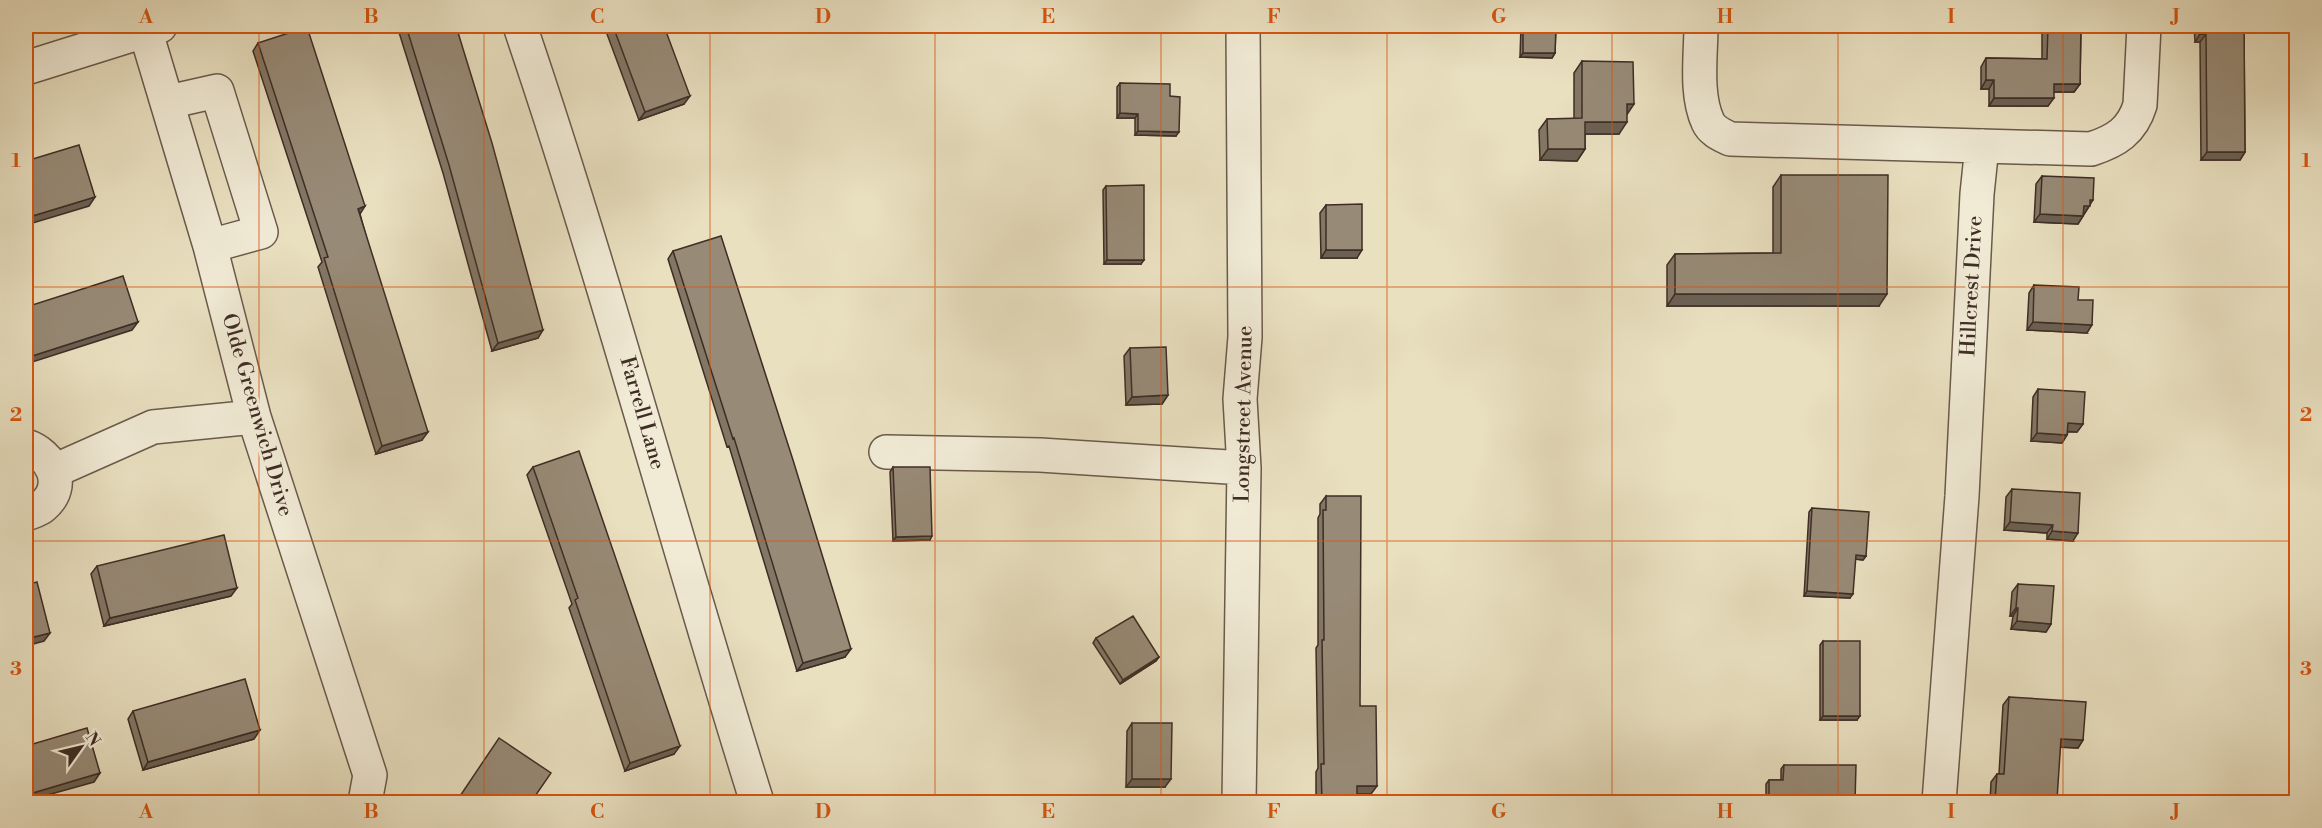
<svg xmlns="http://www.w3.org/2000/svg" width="2322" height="828" font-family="'Libre Bodoni',serif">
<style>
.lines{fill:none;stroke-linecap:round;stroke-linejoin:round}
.minor-casing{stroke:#6a5a4c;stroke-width:36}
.minor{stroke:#f1ebd6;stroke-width:33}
.wall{fill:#827765;stroke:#3f2d25;stroke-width:1.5}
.shaded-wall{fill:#6a6153;stroke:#3f2d25;stroke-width:1.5}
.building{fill:#978a76;stroke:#3f2d25;stroke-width:1.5}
.grid{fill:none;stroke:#d7550e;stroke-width:1.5;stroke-opacity:0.55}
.labels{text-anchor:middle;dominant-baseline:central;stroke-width:6;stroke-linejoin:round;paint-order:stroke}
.street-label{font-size:21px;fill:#3f2d25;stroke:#f1ebd6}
.neatline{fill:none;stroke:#d7550e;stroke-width:2}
.grid-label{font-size:20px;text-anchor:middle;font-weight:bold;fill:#d7550e}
</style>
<rect width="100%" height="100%" fill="#e9e0c0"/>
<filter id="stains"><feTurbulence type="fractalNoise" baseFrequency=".00333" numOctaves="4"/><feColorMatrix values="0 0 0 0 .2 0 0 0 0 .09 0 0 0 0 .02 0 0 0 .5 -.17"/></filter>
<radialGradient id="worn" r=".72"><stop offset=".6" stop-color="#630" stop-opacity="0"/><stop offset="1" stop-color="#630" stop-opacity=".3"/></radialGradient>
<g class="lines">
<defs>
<path id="minor" d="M144 26 210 246 254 417 370 775 365 802
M520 26C607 282 676 544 757 802
M1701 26C1701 55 1695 94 1708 122 1712 131 1722 135 1730 139L2091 149C2116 141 2132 131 2140 105L2144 26
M26 68 160 26
M168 102 217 91 261 232 210 246
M26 446C51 454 68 485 43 506 39 510 31 512 26 514
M886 452 1040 455 1244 468
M54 471 153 427 254 417
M1239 802 1244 468 1240 399 1245 337 1243 26
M1939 802 1962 496 1977 194 1982 146"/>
</defs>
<use href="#minor" class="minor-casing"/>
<use href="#minor" class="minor"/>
</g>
<path class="wall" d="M397 26H456L538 338 492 351 443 173Z
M604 26H664L684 104 639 120Z
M1521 26H1556L1555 53 1552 58 1520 57Z
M2042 26H2081L2080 84 2074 92H2054L2048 106H1989V89H1981V67L1986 58 2042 59Z
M2194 26H2244L2245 152 2240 160H2201L2200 42H2195Z
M258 43 360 214 422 440 376 454 318 267 322 262 253 51Z
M1582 61 1627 113 1619 134H1585V149L1577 161 1540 160 1539 130 1547 119H1574V73Z
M1120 83 1170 96 1176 136 1135 135V118H1117V87Z
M1781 175 1879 306H1667V265L1675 254 1773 253V187Z
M2042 176 2090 205 2078 224 2034 222 2036 184Z
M1106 186 1141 264H1104L1103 190Z
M1326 205 1357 258H1321L1320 213Z
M673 251 845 657 797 671 729 446 727 447 668 259Z
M2034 285 2087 333 2027 330 2029 293Z
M1130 348 1168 395 1162 404 1126 405 1124 356Z
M2038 389 2083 424 2077 432H2068L2067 435 2062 443 2031 441 2033 397Z
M533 467 674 754 625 771 569 608 572 604 527 475Z
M893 467 930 540 893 541 890 472Z
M2012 489 2073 541 2047 539V533L2004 530 2006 497Z
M1326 496 1360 706 1371 794H1357V802H1316V772L1318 768 1316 648 1318 645V518L1320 514V504Z
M1812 508 1866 556 1863 560 1855 559 1850 598 1804 596 1809 512Z
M97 566 231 596 104 626 91 574Z
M2018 584 2051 624 2046 632 2011 629 2013 616H2010L2012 592Z
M1096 638 1159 657 1156 661 1120 684 1093 643Z
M1823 641 1857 720H1820V645Z
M2009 697 2083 740 2078 748 2060 747 2055 802H1990L1991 782 1997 774H1999L2003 705Z
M133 711 254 739 143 770 128 719Z
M1132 723 1165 787H1126L1127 731Z
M1784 765 1855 802H1766V784L1769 780H1781V769Z"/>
<path class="shaded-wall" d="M1137 26H1170L1169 27 1135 28Z
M1321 26H1370L1368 29H1319Z
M1596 26H1648L1645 30H1592Z
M2200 34H2206L2200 42H2195Z
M1523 53H1555L1552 58 1520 57Z
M1986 80H1994L1989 89H1981Z
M2054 84H2080L2074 92H2048Z
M690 96 684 104 639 120 645 112Z
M1994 98H2054L2048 106H1989Z
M1627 104H1634L1626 116Z
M1120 113 1138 114 1135 118H1117Z
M1585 122H1627L1619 134H1577Z
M1138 131 1179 132 1176 136 1135 135Z
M1548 149H1585L1577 161 1540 160Z
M2207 152H2245L2240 160H2201Z
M95 197 89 206 26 225V218Z
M2090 200H2093L2084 214H2078L2084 206Z
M365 206 360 214 358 209Z
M2040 214 2083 216 2078 224 2034 222Z
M1326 250H1362L1357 258H1321Z
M1107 260H1144L1141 264H1104Z
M1675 294H1887L1879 306H1667Z
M138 322 132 330 26 364V358Z
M2033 322 2092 325 2087 333 2027 330Z
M543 330 538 338 492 351 498 343Z
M1168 395 1162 404 1126 405 1132 397Z
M2068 423 2083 424 2077 432 2063 431Z
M428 432 422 440 376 454 382 446Z
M2037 433 2067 435 2062 443 2031 441Z
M2010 522 2053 525 2047 533 2004 530Z
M2052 531 2078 533 2073 541 2047 539Z
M932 536 930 540 893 541 896 537Z
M1856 555 1866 556 1863 560 1853 559Z
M237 588 231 596 104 626 110 618Z
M1807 591 1853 594 1850 598 1804 596Z
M2016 608H2018L2013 616H2010Z
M2017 621 2051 624 2046 632 2011 629Z
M50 633 44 641 26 646V639Z
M851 649 845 657 797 671 803 663Z
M1159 657 1156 661 1120 684 1123 680Z
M1823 716H1860L1857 720H1820Z
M260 730 254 739 143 770 148 762Z
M2061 739 2083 740 2078 748 2055 747Z
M680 746 674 754 625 771 630 763Z
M100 773 94 782 26 801V795Z
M1132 779H1171L1165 787H1126Z
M1357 786H1377L1371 794H1351Z
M2049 799H2057L2055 802H2046Z
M1995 800 2003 801 2002 802H1993Z"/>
<path class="building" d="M406 26H456L492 143 543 330 498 343 449 165Z
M613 26H664L690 96 645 112Z
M1523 26H1556L1555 53H1523Z
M2048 26H2081L2080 84H2054V98H1994V80H1986V58L2047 59Z
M2200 26H2244L2245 152H2207L2206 34H2200Z
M307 27 365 206 358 209 428 432 382 446 324 258 328 257 258 43Z
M1582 61 1633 62 1634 104H1627V122H1585V149H1548L1547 119 1582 118Z
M1120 83 1170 84V96L1180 97 1179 132 1138 131V114L1120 113Z
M79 145 95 197 26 218V161Z
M1781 175H1888L1887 294H1675V254L1781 253Z
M2042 176 2094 178 2093 200H2090V206H2084L2083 216 2040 214Z
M1144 185V260H1107L1106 186Z
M1362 204V250H1326V205Z
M721 236 793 460 851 649 803 663 734 438 733 439 673 251Z
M123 276 138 322 26 358V307Z
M2034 285 2079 287 2078 300H2093L2092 325 2033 322Z
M1166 347 1168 395 1132 397 1130 348Z
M2038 389 2085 392 2083 424 2068 423 2067 435 2037 433Z
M579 451 680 746 630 763 575 600 578 598 533 467Z
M893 467H930L932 536 896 537Z
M2012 489 2080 493 2078 533 2052 531 2053 525 2010 522Z
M1326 496H1361L1360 706H1376L1377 786H1357V802H1322L1321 764H1324L1322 640H1324L1323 510H1326Z
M1812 508 1869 512 1866 556 1856 555 1853 594 1807 591Z
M224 535 237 588 110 618 97 566Z
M37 582 50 633 26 639V585Z
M2018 584 2054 586 2051 624 2017 621 2018 608H2016Z
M1133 616 1159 657 1123 680 1096 638Z
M1823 641H1860V716H1823Z
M245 679 260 730 148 762 133 711Z
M2009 697 2086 702 2083 740 2061 739 2057 799H2049V802H2003V801L1995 800 1997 774H2004Z
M1132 723H1172L1171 779H1132Z
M87 728 100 773 26 795V746Z
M499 738 551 773 531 802H456Z
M1784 765H1856L1855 802H1769V780H1783Z
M891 799 892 802H880Z"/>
<path class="grid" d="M259 26V802M484 26V802M710 26V802M935 26V802M1161 26V802M1387 26V802M1612 26V802M1838 26V802M2063 26V802M26 287H2296M26 541H2296"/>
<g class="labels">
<g class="street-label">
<text transform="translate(1972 286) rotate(-87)">Hillcrest Drive</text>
<text transform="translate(642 413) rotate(74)">Farrell Lane</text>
<text transform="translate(1244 414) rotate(-89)">Longstreet Avenue</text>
<text transform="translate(257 415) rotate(74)">Olde Greenwich Drive</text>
</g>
</g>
<rect width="2322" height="828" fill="none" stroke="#e9e0c0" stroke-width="66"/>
<g transform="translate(81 747) rotate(56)" stroke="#f1ebd6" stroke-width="4.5" paint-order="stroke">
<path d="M0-4.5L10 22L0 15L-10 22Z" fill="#3f2d25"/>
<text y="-9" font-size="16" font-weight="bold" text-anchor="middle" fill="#3f2d25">N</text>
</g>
<rect x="33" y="33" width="2256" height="762" class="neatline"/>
<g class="grid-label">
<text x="146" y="23">A</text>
<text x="371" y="23">B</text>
<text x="597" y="23">C</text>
<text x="823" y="23">D</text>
<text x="1048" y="23">E</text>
<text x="1274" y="23">F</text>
<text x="1499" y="23">G</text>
<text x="1725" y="23">H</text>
<text x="1951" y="23">I</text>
<text x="2176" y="23">J</text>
<text x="16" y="167">1</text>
<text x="2306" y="167">1</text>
<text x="16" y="421">2</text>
<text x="2306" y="421">2</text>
<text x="16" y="675">3</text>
<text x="2306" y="675">3</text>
<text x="146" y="818">A</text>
<text x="371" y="818">B</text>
<text x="597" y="818">C</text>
<text x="823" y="818">D</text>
<text x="1048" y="818">E</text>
<text x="1274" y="818">F</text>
<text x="1499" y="818">G</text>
<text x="1725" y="818">H</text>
<text x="1951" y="818">I</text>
<text x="2176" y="818">J</text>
</g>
<rect width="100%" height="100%" filter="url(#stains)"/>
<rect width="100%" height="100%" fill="url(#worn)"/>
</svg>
